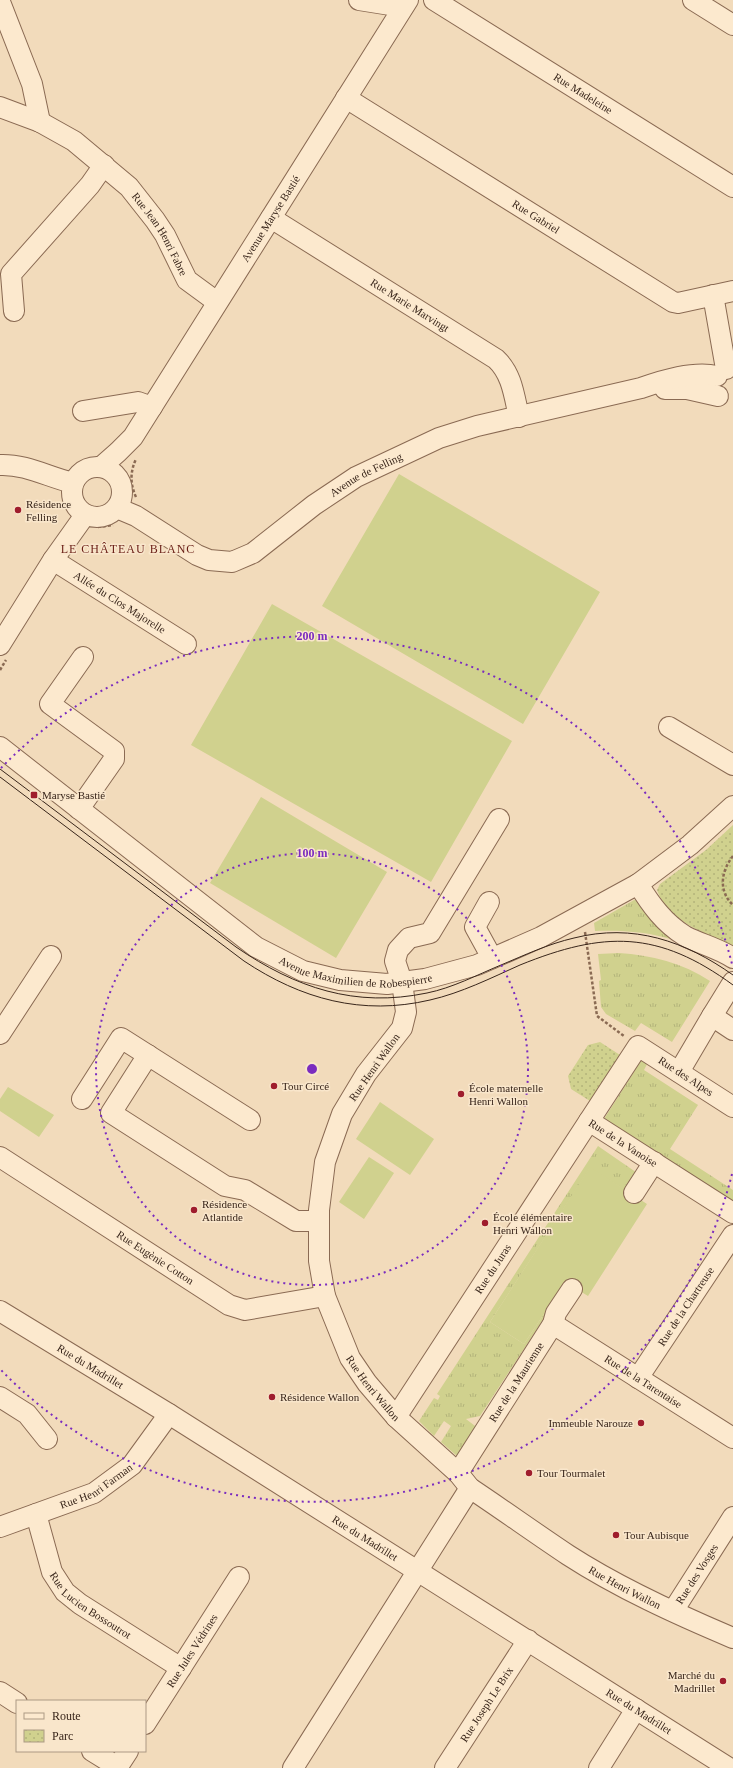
<svg xmlns="http://www.w3.org/2000/svg" width="733" height="1768" font-family="Georgia,serif">
<style>
.grass{fill:url(#grass-tufts)}
.park{fill:url(#park-dots)}
.pitch{fill:#d0d18e}
.lines{fill:none;stroke-linecap:round;stroke-linejoin:round}
.minor-casing{stroke:#8a6a53;stroke-width:22}
.path{stroke:#8a6a53;stroke-width:2.5;stroke-dasharray:3 2;stroke-linecap:butt}
.minor{stroke:#fce9ce;stroke-width:20}
.tram{stroke:#38251a;stroke-width:1}
.ring{fill:none;stroke:#7b2cbf;stroke-width:2;stroke-dasharray:2 4}
.poi-dot{fill:#9f1d2d;stroke:#f9e6cb;stroke-width:1.5}
.labels{text-anchor:middle;dominant-baseline:central;stroke-width:3;stroke-linejoin:round;paint-order:stroke}
.street-label{font-size:11px;fill:#38251a;stroke:#f9e6cb}
.poi-label{font-size:11px;fill:#38251a;stroke:#f9e6cb;text-anchor:start}
.neighbourhood-label{font-size:12px;letter-spacing:1px;fill:#691d15;stroke:#f9e6cb}
.centre{fill:#7b2cbf;stroke:#f9e6cb;stroke-width:2}
.ring-label{font-size:12px;text-anchor:middle;font-weight:bold;fill:#7b2cbf;stroke:#f9e6cb;stroke-width:3;stroke-linejoin:round;paint-order:stroke}
</style>
<defs>
<pattern id="grass-tufts" width="24" height="20" patternUnits="userSpaceOnUse"><rect width="24" height="20" fill="#d0d18e"/><path d="M3 7l-1-3M5 7V3M7 7l1-3M15 17l-1-3M17 17v-4M19 17l1-3" fill="none" stroke="#b3b37a"/></pattern>
<pattern id="park-dots" width="8" height="8" patternUnits="userSpaceOnUse"><rect width="8" height="8" fill="#d0d18e"/><path d="M2 2h.1M6 6h.1" fill="none" stroke="#b3b37a" stroke-width="1.8" stroke-linecap="round"/></pattern>
</defs>
<rect width="100%" height="100%" fill="#f2dbbb"/>
<path class="grass" d="M634 900 640 901 674 940C648 932 623 930 595 931L594 923Z
M619 953C651 955 683 963 710 981L672 1042 641 1023 635 1031 606 1014 601 1007 599 981 601 980 598 954Z
M644 1056 649 1060 644 1070 698 1105 670 1149 733 1190V1205L604 1119Z
M598 1146 643 1177 631 1194 590 1168 490 1322 524 1344 565 1282 567 1283 480 1416 466 1419 479 1429 460 1455 457 1456 441 1442 451 1426 444 1421 434 1436 419 1421 434 1398 438 1400 440 1396 437 1394Z"/>
<path class="park" d="M733 825V946C706 933 668 922 657 890L660 884 706 850Z
M600 1042 620 1055 590 1101 571 1089 568 1076 588 1045Z"/>
<path class="pitch" d="M399 474 600 592 523 724 322 606Z
M272 604 512 741 431 882 191 745Z
M261 797 387 872 336 958 210 883Z
M8 1087 54 1115 39 1137 0 1111V1099Z
M380 1102 434 1139 410 1175 356 1139Z
M369 1157 394 1173 364 1219 339 1202Z
M590 1167 647 1204 588 1296 565 1282 524 1344 490 1322Z"/>
<g class="lines">
<defs>
<g id="minor">
<path d="M359 0 403 7"/>
<path id="s1" d="M434 0 733 187"/>
<path d="M693 0 733 25"/>
<path d="M0 2 32 84 40 122"/>
<path id="s2" d="M346 98 673 302 678 303 733 291"/>
<path id="s3" d="M0 107 40 122 74 141 129 187 155 220 165 235 187 280 217 302"/>
<path id="s4" d="M271 218 496 359C512 374 514 395 519 417"/>
<path d="M713 295 726 369"/>
<path d="M14 311 11 274 90 185 104 165"/>
<path d="M665 389H687L718 396"/>
<path d="M83 411 138 402 152 407"/>
<path d="M0 465C26 464 48 477 73 483"/>
<circle cx="97" cy="492" r="25"/>
<path id="s5" d="M101 467 118 452 133 437 408 0"/>
<path id="s6" d="M117 508 136 516 197 555 209 560 232 562 253 553 314 505 356 477 439 438 477 426 641 388C664 380 693 371 717 376"/>
<path id="s7" d="M53 560 186 644"/>
<path d="M0 645 53 560 85 515"/>
<path d="M669 727 733 765"/>
<path id="s8" d="M0 747 256 947 303 971 340 980 387 984 425 979 477 965 541 937 638 884C651 905 664 923 685 936 700 944 718 948 733 958"/>
<path d="M79 809 114 759V751L50 704 83 657"/>
<path id="s9" d="M499 819 430 933 409 938 398 950 395 961 402 982 406 1012 402 1028 366 1074 342 1114 325 1162 319 1210V1261L325 1296 350 1358 367 1383 396 1417 458 1473 470 1488C503 1510 535 1533 568 1555 619 1588 676 1614 733 1638"/>
<path d="M638 884 690 845 733 806"/>
<path d="M489 902 475 927 492 958"/>
<path d="M712 1016 733 982"/>
<path d="M0 1034 51 956"/>
<path d="M148 1055 111 1113 225 1186 245 1190 296 1221H319"/>
<path d="M679 1072 712 1016 733 1030"/>
<path d="M82 1099 121 1038 250 1120"/>
<path id="s10" d="M733 1107 638 1046 589 1121 733 1213"/>
<path id="s11" d="M0 1157 229 1305 245 1310 325 1296"/>
<path d="M634 1193 654 1162"/>
<path id="s12" d="M0 1311 169 1414 729 1768"/>
<path id="s13" d="M553 1324 733 1438"/>
<path id="s14" d="M638 1378 733 1235"/>
<path d="M0 1397 27 1414 47 1439"/>
<path id="s15" d="M396 1417 589 1121"/>
<path id="s16" d="M458 1473 553 1324 556 1313 572 1289"/>
<path id="s17" d="M36 1514 52 1572 65 1592 80 1604 181 1668"/>
<path id="s18" d="M0 1527 94 1493 132 1465 169 1414"/>
<path id="s19" d="M673 1611 733 1517"/>
<path d="M0 1692 17 1703"/>
<path id="s20" d="M145 1724 239 1577"/>
<path d="M92 1751 118 1767"/>
<path d="M117 1768 128 1751"/>
<path d="M293 1768 470 1488"/>
<path id="s21" d="M445 1768 528 1640"/>
<path d="M599 1768 636 1709"/>
</g>
</defs>
<use href="#minor" class="minor-casing"/>
<path class="path" d="M136 497C130 484 130 472 136 459
M98 527 113 525
M0 670 6 660
M733 856C721 871 718 891 733 905
M585 932 597 1016 624 1036"/>
<use href="#minor" class="minor"/>
<path class="tram" d="M0 769 236 947C296 988 355 1008 427 993 452 988 477 975 501 965 525 955 548 944 574 938 633 923 685 941 733 975
M0 777 244 961C301 999 362 1016 430 1000 461 993 491 978 520 965 604 931 658 930 733 985"/>
</g>
<g class="ring">
<circle cx="312" cy="1069" r="216"/>
<path d="M732 1174A433 433 0 0 1 1 1370M1 768A433 433 0 0 1 732 964"/>
</g>
<g class="poi-dot">
<circle cx="18" cy="510" r="4"/>
<rect x="30" y="791" width="8" height="8" rx="2"/>
<circle cx="274" cy="1086" r="4"/>
<circle cx="461" cy="1094" r="4"/>
<circle cx="194" cy="1210" r="4"/>
<circle cx="485" cy="1223" r="4"/>
<circle cx="272" cy="1397" r="4"/>
<circle cx="641" cy="1423" r="4"/>
<circle cx="529" cy="1473" r="4"/>
<circle cx="616" cy="1535" r="4"/>
<circle cx="723" cy="1681" r="4"/>
</g>
<g class="labels">
<g class="street-label">
<text stroke="none"><textPath href="#s1" startOffset="176">Rue Madeleine</textPath></text>
<text stroke="none"><textPath href="#s2" startOffset="224">Rue Gabriel</textPath></text>
<text stroke="none"><textPath href="#s5" startOffset="302">Avenue Maryse Bastié</textPath></text>
<text stroke="none"><textPath href="#s3" startOffset="210">Rue Jean Henri Fabre</textPath></text>
<text stroke="none"><textPath href="#s4" startOffset="164">Rue Marie Marvingt</textPath></text>
<text stroke="none"><textPath href="#s6" startOffset="290">Avenue de Felling</textPath></text>
<text stroke="none"><textPath href="#s7" startOffset="79">Allée du Clos Majorelle</textPath></text>
<text stroke="none"><textPath href="#s8" startOffset="430">Avenue Maximilien de Robespierre</textPath></text>
<text transform="translate(374 1067) rotate(-55)">Rue Henri Wallon</text>
<text transform="translate(686 1076) rotate(33)">Rue des Alpes</text>
<text stroke="none"><textPath href="#s10" startOffset="243">Rue de la Vanoise</textPath></text>
<text stroke="none"><textPath href="#s11" startOffset="185">Rue Eugènie Cotton</textPath></text>
<text stroke="none"><textPath href="#s15" startOffset="177">Rue du Juras</textPath></text>
<text stroke="none"><textPath href="#s14" startOffset="86">Rue de la Chartreuse</textPath></text>
<text stroke="none"><textPath href="#s12" startOffset="106">Rue du Madrillet</textPath></text>
<text stroke="none"><textPath href="#s13" startOffset="107">Rue de la Tarentaise</textPath></text>
<text stroke="none"><textPath href="#s16" startOffset="108">Rue de la Maurienne</textPath></text>
<text stroke="none"><textPath href="#s9" startOffset="647">Rue Henri Wallon</textPath></text>
<text stroke="none"><textPath href="#s18" startOffset="105">Rue Henri Farman</textPath></text>
<text stroke="none"><textPath href="#s12" startOffset="430">Rue du Madrillet</textPath></text>
<text stroke="none"><textPath href="#s19" startOffset="44">Rue des Vosges</textPath></text>
<text stroke="none"><textPath href="#s9" startOffset="971">Rue Henri Wallon</textPath></text>
<text stroke="none"><textPath href="#s17" startOffset="112">Rue Lucien Bossoutrot</textPath></text>
<text stroke="none"><textPath href="#s20" startOffset="87">Rue Jules Védrines</textPath></text>
<text stroke="none"><textPath href="#s21" startOffset="76">Rue Joseph Le Brix</textPath></text>
<text stroke="none"><textPath href="#s12" startOffset="754">Rue du Madrillet</textPath></text>
</g>
<g class="poi-label">
<text x="26" y="504">Résidence<tspan x="26" dy="13">Felling</tspan></text>
<text x="42" y="795">Maryse Bastié</text>
<text x="282" y="1086">Tour Circé</text>
<text x="469" y="1088">École maternelle<tspan x="469" dy="13">Henri Wallon</tspan></text>
<text x="202" y="1204">Résidence<tspan x="202" dy="13">Atlantide</tspan></text>
<text x="493" y="1217">École élémentaire<tspan x="493" dy="13">Henri Wallon</tspan></text>
<text x="280" y="1397">Résidence Wallon</text>
<text x="633" y="1423" text-anchor="end">Immeuble Narouze</text>
<text x="537" y="1473">Tour Tourmalet</text>
<text x="624" y="1535">Tour Aubisque</text>
<text x="715" y="1675" text-anchor="end">Marché du<tspan x="715" dy="13">Madrillet</tspan></text>
</g>
<g class="neighbourhood-label">
<text x="128" y="549">LE CHÂTEAU BLANC</text>
</g>
</g>
<circle cx="312" cy="1069" r="6" class="centre"/>
<g class="ring-label">
<text x="312" y="640">200 m</text>
<text x="312" y="857">100 m</text>
</g>
<rect x="16" y="1700" width="130" height="52" fill="#f9e6cb" stroke="#ac9984"/>
<rect x="24" y="1713" width="20" height="6" fill="#fce9ce" stroke="#ac9984"/>
<text x="52" y="1720" font-size="12" fill="#38251a">Route</text>
<rect x="24" y="1730" width="20" height="12" fill="url(#park-dots)" stroke="#ac9984"/>
<text x="52" y="1740" font-size="12" fill="#38251a">Parc</text>
</svg>
